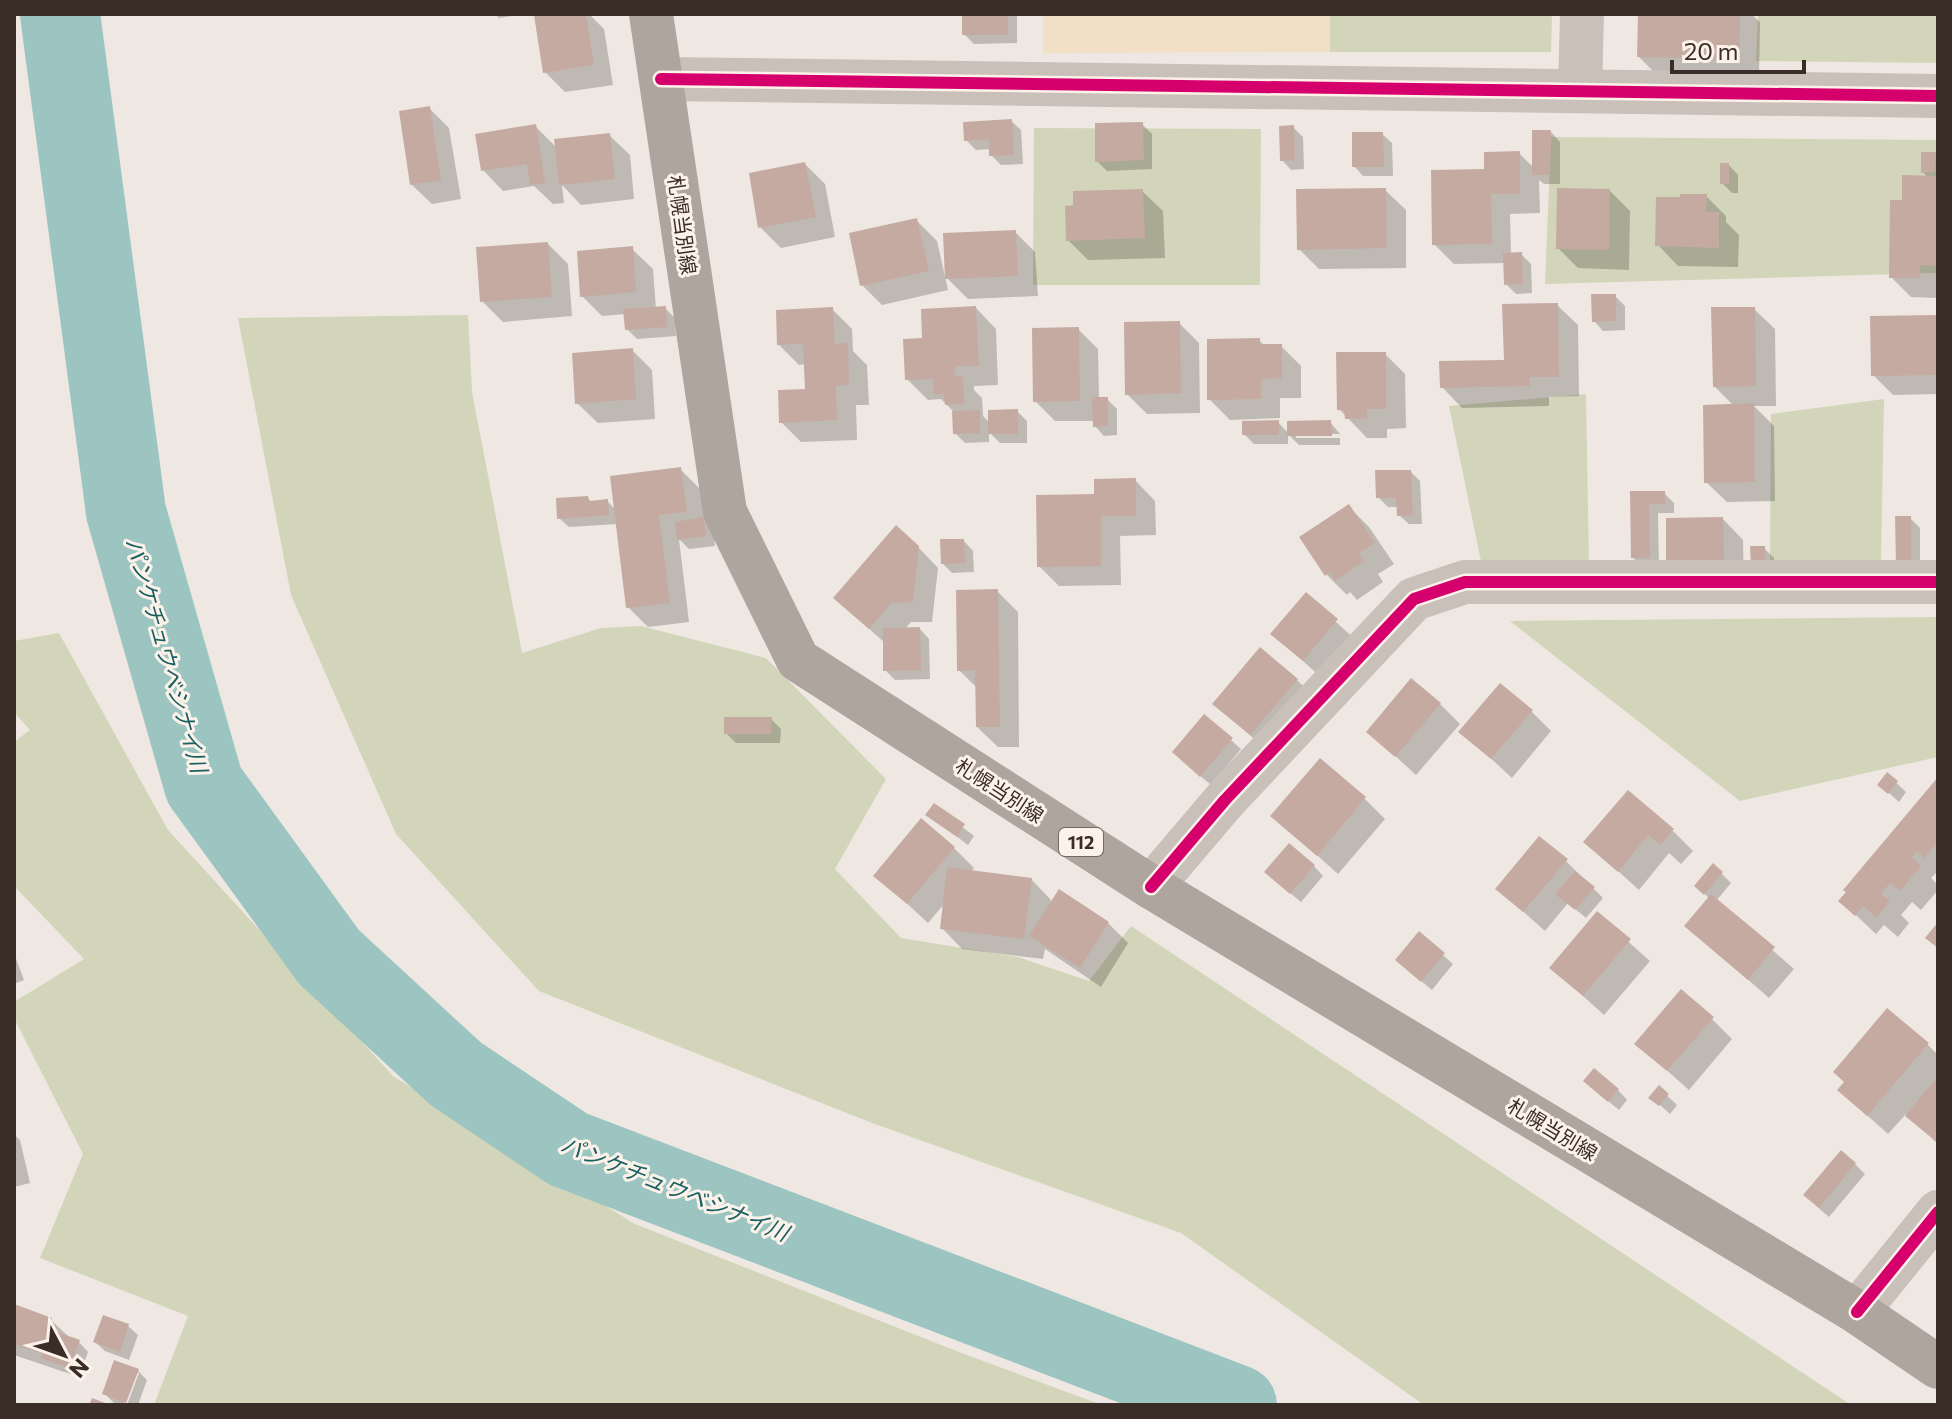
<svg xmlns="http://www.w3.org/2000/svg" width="1952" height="1419" font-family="Commissioner,'Noto Sans JP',sans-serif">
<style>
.green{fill:#d2d5ba}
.sand{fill:#f2e0c6}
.shadow{fill:#0003}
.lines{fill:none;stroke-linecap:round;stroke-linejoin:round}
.river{stroke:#9cc5c2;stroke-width:80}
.building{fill:#c5aaa2}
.street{stroke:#c9c0ba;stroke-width:44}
.primary{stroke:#aea59f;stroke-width:44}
.cycleway-casing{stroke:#fcf2ea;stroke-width:17}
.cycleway{stroke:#d6006c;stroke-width:12}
.labels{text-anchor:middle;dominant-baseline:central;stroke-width:6;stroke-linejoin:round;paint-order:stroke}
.shield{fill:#fcf2ea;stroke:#746862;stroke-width:2}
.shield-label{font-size:18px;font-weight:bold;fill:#3a2d28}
.street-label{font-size:20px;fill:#3a2d28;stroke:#fcf2ea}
.water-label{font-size:22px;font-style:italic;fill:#186061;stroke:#fcf2ea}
</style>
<rect width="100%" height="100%" fill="#efe8e2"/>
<path class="green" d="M1330 14H1552L1551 52H1330Z
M1758 14H1938V63L1756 61Z
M1034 128 1261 129 1260 285H1033Z
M1551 137 1938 140 1936 273 1545 284Z
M468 315 472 392 522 653 601 628 641 626 766 658 886 779 835 869 901 938 1018 957 1089 981 1131 926 1851 1405H1424L1181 1233 872 1123 539 991 396 834 291 595 238 318Z
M1586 394 1589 566H1482L1449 406Z
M1884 399 1881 562 1770 563 1771 414Z
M1938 617V757L1740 801 1510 621Z
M59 633 168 830 393 1076 635 1224 959 1352 1102 1405H154L188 1316 40 1258 83 1154 14 1018V1002L84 959 14 886V742L30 730 14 712V641Z"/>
<path class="sand" d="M1043 14H1330V52L1043 53Z"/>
<path class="shadow" d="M495 14H523L499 18Z
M551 14H589L604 29 613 85 565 92 545 72 536 16Z
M964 14H1017V43L974 44 964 34Z
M1640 14H1751L1760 22 1759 78 1659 77 1639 57Z
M429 108 449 128 461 199 432 204 411 184Z
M1011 121 1021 130 1023 164 1001 165 991 155V149L976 150 966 140Z
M1142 124 1152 134V169L1107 171 1097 161Z
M535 126 557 148 609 135 630 155 634 199 581 205 562 185 564 203 553 204 534 186 503 191 483 170Z
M1293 127 1303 137 1304 169 1291 170 1282 160Z
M1551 132 1560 142V184H1544L1539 180 1540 213 1510 214 1511 255 1521 254 1531 264 1532 293 1516 294 1506 284V263L1454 264 1434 244 1486 171 1519 153 1534 168Z
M1382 134 1392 143 1393 176H1363L1354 166Z
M1935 154 1938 157V298L1911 297 1891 277 1904 202 1928 178 1923 172Z
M805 164 825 184 835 237 781 248 760 227Z
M1729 165 1738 175V193H1732L1722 183Z
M1385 190 1406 210V268L1319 269 1299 249Z
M1142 191 1163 211 1165 258 1088 260 1068 240Z
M1610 191 1630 211 1629 270 1578 268 1558 248Z
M1706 196 1726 216V222L1739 235 1738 267 1678 266 1658 245Z
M917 221 937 241 948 290 882 305 862 285Z
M1015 232 1035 252 1038 296 968 299 947 278Z
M548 244 568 264 572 316 503 322 482 301Z
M632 249 653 269 656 309 665 308 675 318 676 336 637 339 627 329 626 314 602 316 582 296Z
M1615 296 1625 306V330L1603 331 1594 321Z
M1557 305 1578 325 1579 396 1549 397V406L1462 408 1442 387 1506 362Z
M976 308 996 329 998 385 974 386V390L982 398 983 416 990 423 1017 411 1027 421V443H1000L989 432V442L965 443 955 433 954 412 941 399 928 400 907 379 924 340Z
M832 309 852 329 853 351 867 365 869 405H856L857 440 801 442 781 422 807 391 806 364 799 365 779 345Z
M1754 309 1775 329 1776 406H1754L1774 426 1775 501 1727 502 1706 482 1734 406 1714 386Z
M1938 317V394L1893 395 1873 375Z
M1179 323 1199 343 1200 413 1147 414 1127 394Z
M1078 329 1098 349 1099 399H1107L1117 409V435L1104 436 1095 426 1094 421H1055L1035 401Z
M1259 340 1265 346H1281L1301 366V398H1280V418L1230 420 1209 399Z
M632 350 652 370 655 419 598 423 577 403Z
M1385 354 1405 374 1406 428 1387 429V438H1367L1339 409Z
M1278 422 1289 434 1330 422 1340 434H1296V438H1340V445H1299L1288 434V444H1254L1244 434Z
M681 470 701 490 704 520 713 529 715 546 689 549 679 539 689 622 648 627 628 607 618 524 569 527 559 518 588 498 592 503 607 501 616 510Z
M1411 472 1420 481 1422 524H1409L1399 515 1398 507H1388L1378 497Z
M1135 480 1155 501 1156 535 1120 536 1121 585 1059 586 1039 566 1096 496Z
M1632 493H1664L1674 503V513H1658L1659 567H1643L1633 558Z
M1349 507 1369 527 1394 564 1378 574 1383 582 1357 600 1350 592 1347 595 1327 575Z
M1910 518 1920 528V574L1908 575Z
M1723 519 1743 540 1744 585 1668 566Z
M964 541 973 551 974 572 952 573 943 564Z
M918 547 938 568 932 622H911L905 629H920L929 639 930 679 895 680 885 670V643L835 598Z
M1764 548 1774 558V576H1762Z
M997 591 1018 612 1019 747H998L977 727V688L959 670Z
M1306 595 1357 641 1324 680 1273 634Z
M1297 680 1317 700 1271 754 1215 704Z
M1440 704 1460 724 1416 775 1369 732Z
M1531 711 1551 731 1512 778 1461 731Z
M771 719 781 729 780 743H736L726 733Z
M1231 740 1241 749 1211 785 1184 762Z
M1887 774 1906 792 1899 802 1879 784Z
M1938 780V871L1931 878 1938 885V890L1921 910 1912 902 1901 915 1909 923 1898 937 1884 925 1876 934 1841 901Z
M1365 799 1385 819 1338 874 1273 816Z
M935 806 974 836 968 845 928 815Z
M1673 831 1693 851 1681 864 1669 853 1639 890 1586 842Z
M954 848 974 868 971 872 1031 879 1051 900 1050 908 1108 923 1128 943 1101 987 1045 949 1043 959 962 949 942 928 945 903 928 923 876 875Z
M1566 861 1603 898 1586 918 1568 903 1545 931 1498 889Z
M1314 866 1323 876 1301 902 1277 882Z
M1721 873 1731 883 1716 901 1794 969 1769 998 1687 926 1710 899 1696 886Z
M1597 914 1650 961 1604 1015 1552 968Z
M1419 934 1453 964 1432 990 1407 969Z
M14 953 24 980 14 984Z
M1712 1019 1732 1039 1689 1090 1637 1044Z
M1927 1044 1938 1055V1144L1906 1114 1888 1134 1839 1090Z
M1659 1088 1677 1105 1670 1114 1651 1097Z
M1595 1090H1618L1627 1100 1619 1110Z
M14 1134 20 1140 30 1183 14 1187Z
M1855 1164 1865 1174 1829 1217 1815 1205Z
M14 1306 51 1320 71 1339 79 1342 88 1352 79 1377 14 1355Z
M128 1326 138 1335 129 1360 105 1351 95 1342Z
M138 1371 147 1380 138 1405H127L139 1373H135L123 1405 114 1403 105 1394Z"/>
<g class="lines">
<path class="river" d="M60 14 126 512 204 785 329 957 456 1074 568 1149 1237 1405"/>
</g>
<path class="building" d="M586 14 594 65 543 73 534 15Z
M962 14H1008V35H962Z
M1638 14H1740L1739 59 1637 57Z
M430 106 441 180 410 185 399 111Z
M1012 119 1014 155 989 156V139L964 141 963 122Z
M1143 122 1144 160 1095 162V123Z
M536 124 545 183 530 185 527 164 481 171 475 134Z
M1294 125 1295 160 1280 161 1279 126Z
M1532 130H1551L1550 175H1532Z
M1352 132H1383L1384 167H1352Z
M610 133 615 179 559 185 554 139Z
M1520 151V194H1491L1492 244 1432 245 1431 170 1484 169V152Z
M1921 152H1936L1935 172 1921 173Z
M805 162 816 217 758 228 749 173Z
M1720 163H1729V184H1720Z
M1902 175 1938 176V266L1920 265V278H1889L1890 200H1902Z
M1386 188 1387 248 1297 250 1296 189Z
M1557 188 1610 189 1609 250 1556 249Z
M1143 189 1145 238 1066 241 1065 206 1073 205V191Z
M1680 194H1707L1706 212H1719V248L1655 246 1656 197H1680Z
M917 218 929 271 860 286 849 233Z
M1016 230 1018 276 945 279 943 233Z
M548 242 552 297 480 302 476 247Z
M633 246 636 292 580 297 577 251Z
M1522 252 1523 284 1504 285 1503 253Z
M1591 294H1616V321L1592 322Z
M1558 303 1559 377H1530V386L1440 388 1439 361 1504 360 1502 304Z
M666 306 667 327 625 330 623 309Z
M976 306 979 366H955V376H963L964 404 945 405 944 394H934L933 379 905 380 903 339 922 338 921 309Z
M833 307 835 344 848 343 849 385 836 386 837 420 779 423 778 390 805 389 803 344 777 345 776 310Z
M1711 307H1755L1756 386 1713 387Z
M1938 315V375L1871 376 1870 316Z
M1180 321 1181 393 1125 395 1124 322Z
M1079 327 1080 401 1033 402 1032 328Z
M1260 338V344H1282V378L1261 379V399L1207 400V339Z
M633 348 636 399 575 404 572 353Z
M1336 352H1386V409H1367V418L1345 419 1344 410H1337Z
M1092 397H1108V426L1093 427Z
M1754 403 1755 482 1704 483 1703 405Z
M1018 409V434H988V410Z
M980 410V433L953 434 952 411Z
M1279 420V435H1242V421Z
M1331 420 1332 436H1287V421Z
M681 467 687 512 659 515 670 603 626 608 610 476Z
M1375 470H1411L1413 515 1397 516 1396 498H1376Z
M1136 478V516H1101V566L1037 567 1036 495 1094 494V479Z
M1630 491H1665V504H1649L1650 558H1631Z
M588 496 589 501 608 499 609 515 557 519 556 498Z
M1349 504 1375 543 1359 553 1364 561 1335 581 1330 572 1325 576 1299 537Z
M1895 516H1911V565L1896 566Z
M704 517 706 536 677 540 675 522Z
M1723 517 1724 566 1666 567V518Z
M896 525 919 546 913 602 891 603 869 629 833 598Z
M940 539H964L965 563 941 564Z
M1750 546H1765V567H1751Z
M998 589 1000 727H976L975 670 957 671 956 590Z
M1306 592 1338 619 1303 661 1270 634Z
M920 627 921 670 883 671V628Z
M1260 647 1298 679 1250 735 1212 704Z
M1411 678 1441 703 1395 757 1366 732Z
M1500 683 1533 710 1491 759 1458 732Z
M1204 714 1233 738 1200 777 1172 752Z
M724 717H772L771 734H724Z
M1320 758 1366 797 1317 856 1270 816Z
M1887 772 1898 781 1888 794 1877 785Z
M1938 777V841L1924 858 1917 851 1912 857 1921 866 1900 891 1890 883 1881 894 1890 901 1877 918 1863 906 1855 916 1838 901 1846 892 1843 890Z
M1628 790 1674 829 1660 845 1648 835 1618 872 1583 842Z
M934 803 965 824 957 837 925 815Z
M921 818 955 847 907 904 873 876Z
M1539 836 1568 859 1523 912 1495 889Z
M1289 843 1315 865 1290 894 1264 872Z
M1713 863 1723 872 1704 895 1694 886Z
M947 867 1032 878 1024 939 940 929Z
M1575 871 1595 887 1575 910 1555 894Z
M1059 889 1109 922 1080 968 1029 936Z
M1711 894 1775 947 1748 980 1684 926Z
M1597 911 1631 939 1583 996 1549 968Z
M1938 922V948L1925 938Z
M1419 931 1445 953 1421 982 1395 960Z
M1681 989 1714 1017 1667 1071 1634 1044Z
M1887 1008 1929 1043 1867 1116 1837 1090 1844 1082 1833 1072Z
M1594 1068 1619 1089 1608 1102 1583 1081Z
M1938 1076V1143L1905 1116Z
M1659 1085 1669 1094 1659 1106 1648 1098Z
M1841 1150 1856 1163 1819 1208 1803 1195Z
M14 1304 52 1318 40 1353 14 1344Z
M103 1315 129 1324 120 1352 93 1342Z
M51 1330 80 1340 69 1368 41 1358Z
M114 1360 139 1369 126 1403 102 1394Z
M92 1398 110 1405H89Z"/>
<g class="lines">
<path class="street" d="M661 79 1938 96
M1580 91 1582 14
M1151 887 1225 800 1414 599 1465 582H1938
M1857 1312 1938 1212"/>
<path class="primary" d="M651 14 725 512 798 660 1151 887 1857 1312 1938 1367"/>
<defs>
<path id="cycleway" d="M661 79 1938 96
M1151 887 1225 800 1414 599 1465 582H1938
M1857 1312 1938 1212"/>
</defs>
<use href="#cycleway" class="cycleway-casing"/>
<use href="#cycleway" class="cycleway"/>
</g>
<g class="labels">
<rect class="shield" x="1059" y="828" width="44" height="28" rx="6"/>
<g class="shield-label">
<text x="1081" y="842">112</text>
</g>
<g class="street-label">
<text transform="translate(683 225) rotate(82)">札幌当別線</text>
<text transform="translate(1000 790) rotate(33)">札幌当別線</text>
<text transform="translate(1553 1129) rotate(31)">札幌当別線</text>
</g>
<g class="water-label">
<text transform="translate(167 655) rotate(74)">パンケチュウベシナイ川</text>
<text transform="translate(675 1188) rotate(22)">パンケチュウベシナイ川</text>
</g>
</g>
<rect width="1952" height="1419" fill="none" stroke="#3a2d28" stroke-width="32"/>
<g transform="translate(64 1355) rotate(131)" stroke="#fcf2ea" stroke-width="6" paint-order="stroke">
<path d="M0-6L14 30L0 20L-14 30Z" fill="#3a2d28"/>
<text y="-12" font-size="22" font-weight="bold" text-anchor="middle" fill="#3a2d28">N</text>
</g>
<path d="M1672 60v12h132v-12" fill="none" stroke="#3a2d28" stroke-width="4"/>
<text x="1684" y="60" font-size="24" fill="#3a2d28" stroke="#fcf2ea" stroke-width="6" paint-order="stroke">20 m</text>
</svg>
